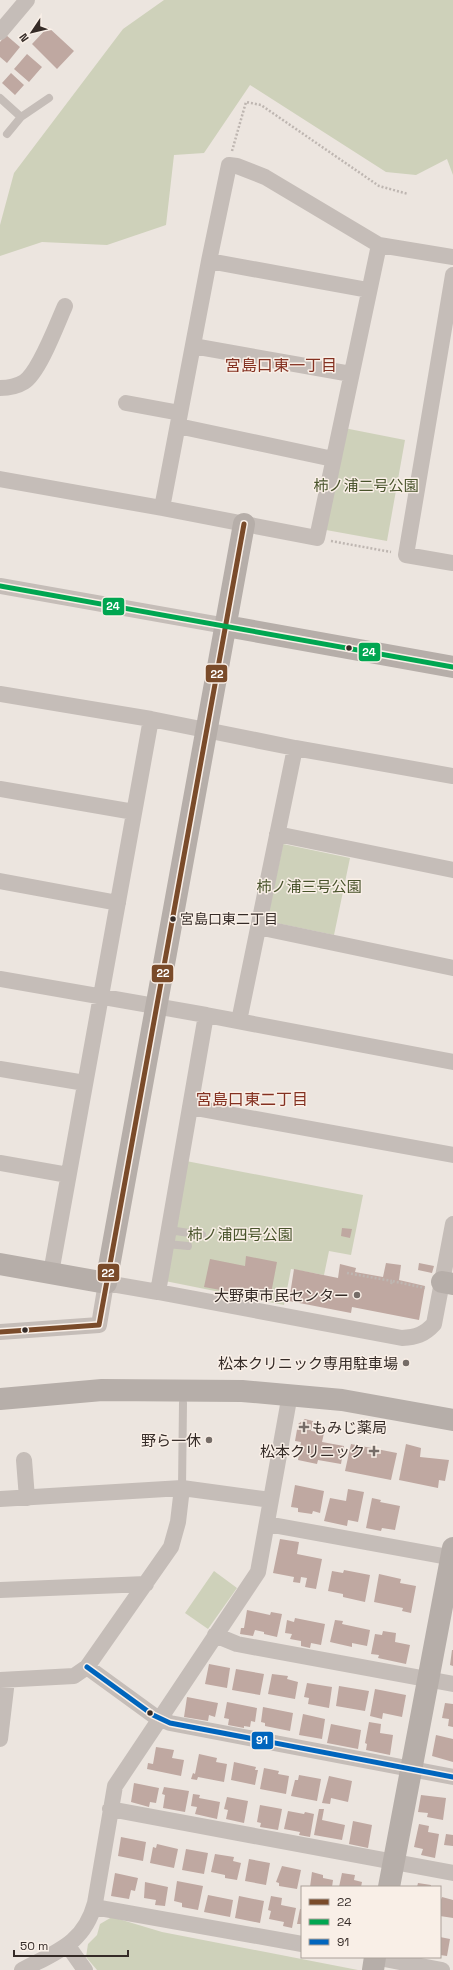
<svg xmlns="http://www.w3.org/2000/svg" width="453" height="1970" font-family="'Space Grotesk','Noto Sans JP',sans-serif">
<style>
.green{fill:#ced1ba}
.building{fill:#bfa8a1}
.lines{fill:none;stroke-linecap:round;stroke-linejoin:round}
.path{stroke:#beb6b1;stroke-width:2.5;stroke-dasharray:2 2;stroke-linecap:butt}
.lane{stroke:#c5bdb8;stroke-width:8}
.street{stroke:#c5bdb8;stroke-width:16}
.secondary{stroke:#b6aea9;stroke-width:22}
.bus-1-casing{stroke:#f9efe7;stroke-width:8}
.bus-2-casing{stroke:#f9efe7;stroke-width:8}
.bus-3-casing{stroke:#f9efe7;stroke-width:8}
.bus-1{stroke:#7a4b2a;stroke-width:5}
.bus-2{stroke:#00a651;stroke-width:5}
.bus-3{stroke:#0065bd;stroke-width:5}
.bus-dot{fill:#352b27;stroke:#f9efe7;stroke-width:1.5}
.poi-dot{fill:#756c67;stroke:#f9efe7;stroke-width:1.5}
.labels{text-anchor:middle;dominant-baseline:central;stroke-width:3;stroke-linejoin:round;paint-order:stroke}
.bus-label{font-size:14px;fill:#352b27;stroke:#f9efe7;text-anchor:start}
.park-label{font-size:15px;fill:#48532b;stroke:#f9efe7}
.poi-label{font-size:15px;fill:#352b27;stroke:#f9efe7;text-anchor:end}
.neighbourhood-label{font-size:16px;fill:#843121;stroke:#f9efe7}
.line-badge{stroke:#f9efe7;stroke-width:1.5}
.badge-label{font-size:11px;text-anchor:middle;font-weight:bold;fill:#fff}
</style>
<rect width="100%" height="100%" fill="#ece5df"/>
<path class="green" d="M164 0H453V175L447 159 416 175 386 172 250 85 204 153 174 155 166 225 107 245 42 242 0 256V225L14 173 123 29Z
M344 428 405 440 387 541 326 530Z
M283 844 350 858 334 935 267 921Z
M186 1161 363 1195 351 1255 329 1251 324 1275 291 1269 284 1305 165 1281Z
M214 1571 237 1588 208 1629 185 1613Z
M112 1917 162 1932 358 1970H97L86 1957 88 1944 97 1935 100 1924Z"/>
<path class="building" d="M48 27 74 51 57 69 32 44Z
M6 35 20 47 7 63 0 57V42Z
M27 54 42 67 29 82 14 69Z
M11 73 24 85 15 95 2 83Z
M342 1228 352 1229 350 1238 341 1236Z
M246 1256 277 1262 270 1299 204 1287 210 1259 245 1266Z
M386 1263 401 1265 399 1280 425 1286 419 1320 352 1307 351 1313 289 1301 294 1269 338 1278 340 1264 356 1268 355 1272 383 1277Z
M419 1263 434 1266 432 1273 418 1270Z
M305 1419 313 1421 311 1431 324 1433 322 1442 344 1446 341 1464 318 1460 317 1464 298 1460 301 1442 295 1441 298 1424Z
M351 1444 397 1453 391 1480 345 1471Z
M406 1444 421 1448 420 1457 449 1460 445 1481 439 1480 438 1488 399 1480Z
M295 1485 324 1491 320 1513 313 1511 312 1514 298 1512V1508L291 1507Z
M348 1489 364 1492 358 1522 348 1520 347 1526 324 1521 330 1498 346 1501Z
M372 1498 381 1500 380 1502 400 1506 395 1530 382 1528 381 1531 366 1528Z
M280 1539 299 1542 297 1554 322 1559 316 1589 305 1587 307 1578 301 1577 300 1583 293 1582 294 1577 273 1573Z
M344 1570 370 1575 365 1602 343 1597V1594L328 1591 332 1571 343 1573Z
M379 1574 401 1579 400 1583 416 1586 411 1613 402 1611 403 1608 374 1602Z
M247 1610 270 1615 271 1612 282 1614 277 1637 264 1634V1632L255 1630 253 1636 240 1634 241 1628H244Z
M295 1618 325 1624 321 1645 311 1643 310 1648 301 1646V1641L290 1639 292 1634 285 1633 287 1620 294 1622Z
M335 1620 343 1621 342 1624 370 1630 367 1646 352 1643V1647L330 1642Z
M383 1631 396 1633 395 1642 410 1645 406 1664 378 1658 379 1655 371 1654 375 1634 382 1635Z
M452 1650H453V1666L450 1665Z
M209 1664 230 1668 227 1688 205 1684Z
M236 1669 264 1674 260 1695 232 1690Z
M272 1674 288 1676 287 1679 298 1682 295 1699 268 1694Z
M307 1683 332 1687 329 1708 308 1704 309 1698 304 1697Z
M339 1686 369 1691 365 1711 336 1706Z
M375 1689 406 1695 402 1717 383 1713 382 1719 370 1716Z
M187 1697 218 1703 215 1717 209 1715 208 1721 184 1717Z
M227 1702 257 1708 255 1722 251 1721 250 1727 244 1726V1728L228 1725 229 1719 224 1718Z
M445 1703 453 1704V1727L448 1726 449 1719 442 1718Z
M263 1707 293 1713 290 1731 265 1726V1723L261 1722Z
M303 1714 325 1719 322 1739 299 1735Z
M369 1722 381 1724 380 1733 393 1735 390 1755 366 1750 367 1744 365 1743Z
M331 1724 361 1730 358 1749 327 1743Z
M436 1735 453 1739V1762L432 1756Z
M156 1747 174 1750 172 1758 184 1760 181 1776 147 1769 148 1763 153 1764Z
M199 1754 217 1758 216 1762 227 1764 224 1782 198 1777 197 1780 191 1779 193 1773 195 1774Z
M234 1762 256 1767 255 1770H258L255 1785 231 1780Z
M264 1768 279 1771 278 1774 289 1776 286 1794 260 1789Z
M299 1775 321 1779 317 1801 291 1796 295 1780H298Z
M329 1776 352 1781 348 1802 331 1798 330 1804 322 1803Z
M134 1783 159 1788 156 1803 150 1802 149 1807 131 1802Z
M164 1787 189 1791 185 1812 163 1808 165 1795 162 1794Z
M193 1794 200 1795 199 1798 220 1802 217 1819 195 1814 197 1807 191 1806Z
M421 1795 446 1798 443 1820 427 1817 428 1813 418 1812Z
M227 1797 248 1801 244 1823 226 1819 228 1810 224 1809Z
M260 1805 282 1809 278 1830 260 1827 261 1823 257 1822Z
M319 1809H324L322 1820 345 1825 342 1840 314 1835Z
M288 1811 304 1814 305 1812 314 1814 310 1837 299 1835 300 1832 284 1829Z
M353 1821 372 1825 368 1848 349 1844Z
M419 1824 429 1826 428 1832 439 1834 435 1858 421 1855 423 1849 414 1847Z
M446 1834 453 1835V1846L444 1845Z
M121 1837 146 1842 143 1861 118 1856Z
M157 1844 178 1849 174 1868 150 1863 153 1847 156 1848Z
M186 1849 208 1853 204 1874 182 1870Z
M215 1854 234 1857 233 1861 241 1863 237 1880 225 1878V1875L211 1872Z
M249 1859 270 1863 266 1885 245 1881Z
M282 1866 301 1870 297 1889 279 1886V1883L276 1882Z
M312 1872 323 1875V1878L333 1880 332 1887H310Z
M115 1873 138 1878 135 1891 131 1890 129 1899 111 1896Z
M342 1873 355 1875 354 1880 362 1882 361 1887H339Z
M177 1881 203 1886 198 1910 182 1907V1903L174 1901Z
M145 1882 168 1887 165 1906 155 1905 156 1900 144 1898Z
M418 1883 431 1885V1887H417Z
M208 1895 233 1900 230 1917 204 1912Z
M239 1896 264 1901 260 1923 235 1918Z
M271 1896 282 1898 281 1905 296 1908 292 1928 283 1926 284 1922 269 1919 271 1911 268 1910Z
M442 1897 453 1900V1918L440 1916V1902Z
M300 1909H302V1924H297Z
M440 1937 450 1939 447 1956 440 1955Z"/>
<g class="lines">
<path class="path" d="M232 151 246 102 261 105 379 186 408 194
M331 541 391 552
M347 1273 392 1281
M391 1284 392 1281 425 1288"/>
<path class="lane" d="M0 98 21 117
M7 134 21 117 49 98
M169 1232 176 1231 202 1235
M167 1244 188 1246
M182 1488 183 1403"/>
<path class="street" d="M0 32 27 0
M209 261 368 290
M453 275 406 555 453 563
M193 346 351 374
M0 388C8 388 16 387 24 382 39 373 57 324 65 306
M126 403 180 413
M178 426 333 459
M0 479 162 508 317 538 379 245
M162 508 209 261 229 165 237 166 265 177 379 245 453 257
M0 586 226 626
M0 694 151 719 295 748 453 776
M0 789 134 812
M277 834 453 870
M0 881 118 903
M258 927 453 968
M0 979 206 1015 158 1292 106 1283 99 1325 0 1332
M206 1015 453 1062
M239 1021 295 748
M0 1069 85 1083
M190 1107 453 1155
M0 1163 68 1175
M51 1273 151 719
M158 1292 402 1338C416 1337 424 1335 434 1324L453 1224
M24 1460 27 1498
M0 1499 182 1488 271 1500
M267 1524 453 1558
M0 1590 146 1584
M215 1635 237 1644 453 1684
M87 1667 153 1715 170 1723 453 1777
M0 1680 74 1676 87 1667 171 1547 178 1522 182 1488
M0 1739 7 1680
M110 1809 453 1873
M94 1907 302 1944
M68 1946 85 1970
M374 1957 442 1970
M22 1970C56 1952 84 1944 95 1903L115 1786 258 1572 290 1394"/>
<path class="secondary" d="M226 626 453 667
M0 1264 106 1283 244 524
M442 1282 453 1284
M0 1399 102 1390 242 1391 342 1400 453 1420
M389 1887 453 1548
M373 1970 375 1957"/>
<defs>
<path id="bus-1" d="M0 1332 99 1325 244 524"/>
<path id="bus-2" d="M0 586 453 667"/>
<path id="bus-3" d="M87 1667 153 1715 170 1723 453 1777"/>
</defs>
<use href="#bus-1" class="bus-1-casing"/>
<use href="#bus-2" class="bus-2-casing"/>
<use href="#bus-3" class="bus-3-casing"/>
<use href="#bus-1" class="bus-1"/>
<use href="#bus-2" class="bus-2"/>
<use href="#bus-3" class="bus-3"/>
</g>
<g class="bus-dot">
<circle cx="349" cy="648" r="3.5"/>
<circle cx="173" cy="919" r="3.5"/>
<circle cx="25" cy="1330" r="3.5"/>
<circle cx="150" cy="1713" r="3.5"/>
</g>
<g class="poi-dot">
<circle cx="357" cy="1295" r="4"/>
<circle cx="406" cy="1363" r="4"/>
<path d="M302 1421h4v4h4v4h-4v4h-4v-4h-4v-4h4z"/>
<circle cx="209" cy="1440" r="4"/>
<path d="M372 1445h4v4h4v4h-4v4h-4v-4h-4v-4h4z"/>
</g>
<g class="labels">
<g class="bus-label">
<text x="180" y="919">宮島口東二丁目</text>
</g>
<g class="park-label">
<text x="366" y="485">柿ノ浦二号公園</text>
<text x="309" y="886">柿ノ浦三号公園</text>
<text x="240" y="1234">柿ノ浦四号公園</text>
</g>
<g class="poi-label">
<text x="349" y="1295">大野東市民センター</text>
<text x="398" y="1363">松本クリニック専用駐車場</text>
<text x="312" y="1427" text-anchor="start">もみじ薬局</text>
<text x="201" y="1440">野ら一休</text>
<text x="365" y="1451">松本クリニック</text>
</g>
<g class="neighbourhood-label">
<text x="281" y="365">宮島口東一丁目</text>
<text x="252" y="1099">宮島口東二丁目</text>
</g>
</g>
<g class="line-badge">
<rect x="102" y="597" width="23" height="19" rx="4" fill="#00a651"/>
<rect x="358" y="642" width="23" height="20" rx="4" fill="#00a651"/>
<rect x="205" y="664" width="23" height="19" rx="4" fill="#7a4b2a"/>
<rect x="151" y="964" width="23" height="19" rx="4" fill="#7a4b2a"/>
<rect x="97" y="1263" width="23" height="19" rx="4" fill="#7a4b2a"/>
<rect x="251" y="1731" width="23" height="19" rx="4" fill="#0065bd"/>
</g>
<g class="badge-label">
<text x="113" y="610">24</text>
<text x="369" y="656">24</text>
<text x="217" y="678">22</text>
<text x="163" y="977">22</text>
<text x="108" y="1277">22</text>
<text x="262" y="1744">91</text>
</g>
<rect x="301" y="1886" width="140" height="72" fill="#f9efe7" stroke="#aba19a"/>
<rect x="309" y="1899" width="20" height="6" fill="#7a4b2a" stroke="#aba19a"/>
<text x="337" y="1906" font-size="12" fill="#352b27">22</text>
<rect x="309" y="1919" width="20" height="6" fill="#00a651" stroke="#aba19a"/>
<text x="337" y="1926" font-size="12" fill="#352b27">24</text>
<rect x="309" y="1939" width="20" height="6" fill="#0065bd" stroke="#aba19a"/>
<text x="337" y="1946" font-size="12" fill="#352b27">91</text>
<g transform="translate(32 32) rotate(235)" stroke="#f9efe7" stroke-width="3" paint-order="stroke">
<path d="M0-3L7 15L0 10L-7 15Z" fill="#352b27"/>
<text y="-6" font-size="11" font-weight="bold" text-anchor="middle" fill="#352b27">N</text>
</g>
<path d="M14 1950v6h114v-6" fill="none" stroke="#352b27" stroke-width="2"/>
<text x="20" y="1950" font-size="12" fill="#352b27" stroke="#f9efe7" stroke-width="3" paint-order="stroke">50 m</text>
</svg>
